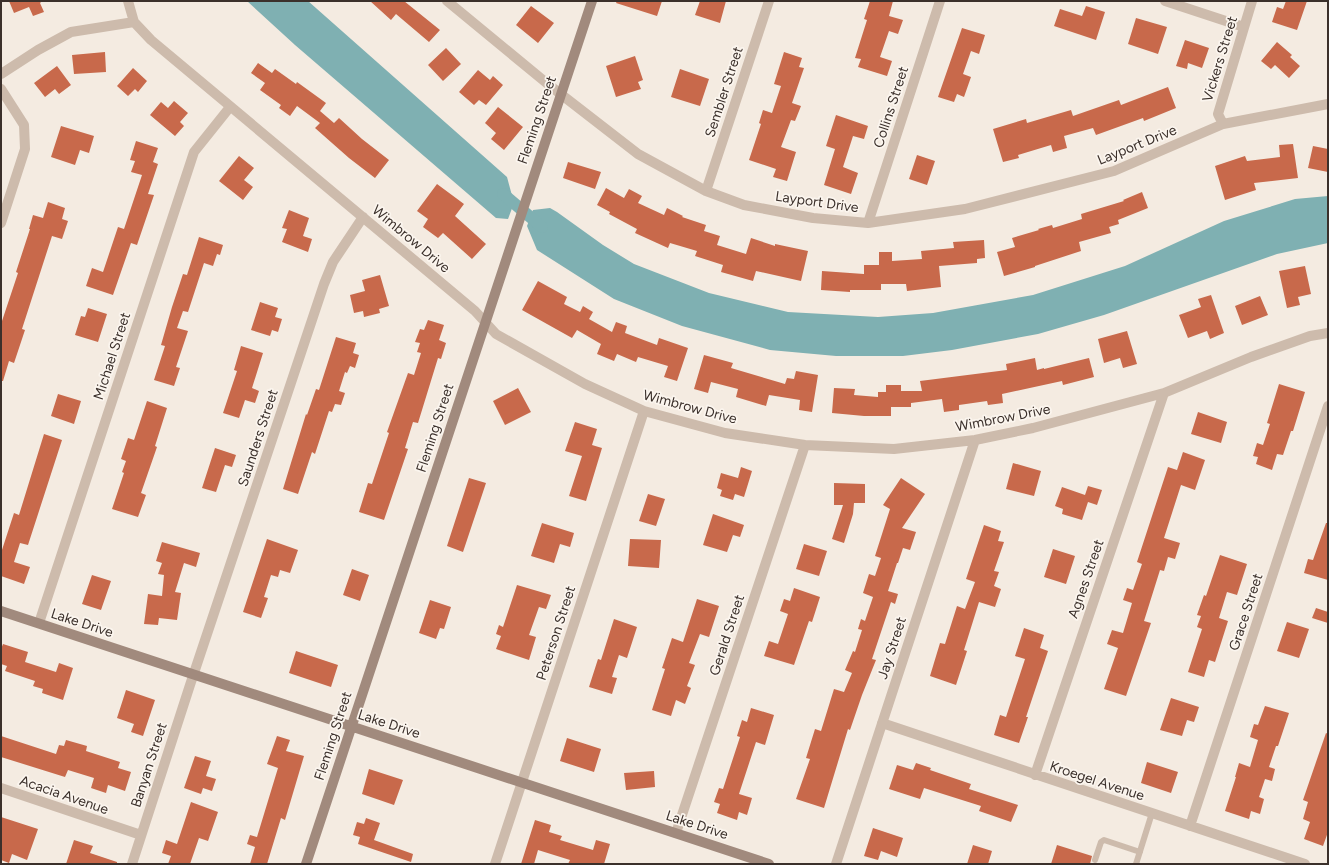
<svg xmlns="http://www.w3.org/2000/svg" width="1329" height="865" font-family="Figtree,sans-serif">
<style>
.water{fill:#7fb0b2}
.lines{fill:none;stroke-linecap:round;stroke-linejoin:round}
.canal{stroke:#7fb0b2;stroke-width:12}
.building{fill:#c8694b}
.lane{stroke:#cdbbac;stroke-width:6}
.street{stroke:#cdbbac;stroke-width:10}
.secondary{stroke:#a18a7d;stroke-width:10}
.labels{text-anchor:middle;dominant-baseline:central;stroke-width:3.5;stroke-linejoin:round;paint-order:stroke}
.street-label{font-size:14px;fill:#3b302b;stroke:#fbf5ee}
</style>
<rect width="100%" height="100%" fill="#f4ebe1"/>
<path class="water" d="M247 1H308L507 177 514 203 508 219 496 218 295 45Z
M1328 196V243L1277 254 1104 315 1038 334 952 350 903 356H836L770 350 682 326 614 299 537 250 527 226 533 210 550 208 557 212 603 245 634 264 709 293 788 312 878 317 933 313 1033 295 1125 266 1224 221 1295 199Z"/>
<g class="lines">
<path class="canal" d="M503 194 542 227"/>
</g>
<path class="building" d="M9 1H42L40 3 44 12 33 16 29 7 14 13Z
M370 1H404L440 30 429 42 396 14 391 20Z
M617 1H662L657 16 616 3Z
M700 1H726L720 23 695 15Z
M870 1H893L889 16 903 20 898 34 889 31 880 57 892 61 887 76 858 67 861 59 855 58 867 20 864 19Z
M1286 1H1307L1297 30 1272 22 1277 7 1283 9Z
M531 6 554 23 538 43 516 25Z
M1086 6 1105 12 1096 40 1054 26 1060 9 1082 16Z
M1136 18 1167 27 1158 54 1128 44Z
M962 28 985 35 979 54 971 51 963 74 971 77 964 97 957 94 954 102 938 97Z
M1185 40 1209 48 1202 68 1188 63 1187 69 1176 66Z
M1277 42 1292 55 1290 57 1300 66 1289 78 1275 65 1271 69 1261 61Z
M446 48 461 64 443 81 428 65Z
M105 52 106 72 74 74 72 55Z
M784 52 802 58 799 67 804 68 792 103 801 106 795 121 791 120 781 147 796 152 787 181 773 177 776 169 749 160 761 124 759 123 763 110 772 113 781 86 774 84Z
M635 56 643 80 638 82 641 89 616 97 606 66Z
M258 63 272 73 275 69 296 84 297 82 326 103 320 111 334 123 339 118 362 139 389 160 375 178 349 158 315 128 320 123 297 106 290 116 279 108 281 105 260 90 265 83 251 73Z
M57 66 71 85 59 94 55 89 45 97 34 83Z
M133 68 147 81 138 92 135 89 128 96 117 86Z
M680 69 709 79 700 106 671 97Z
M478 70 490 80 493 76 503 85 486 105 479 100 474 105 459 92Z
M1168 87 1176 108 1144 121 1143 118 1096 135 1093 128 1064 136 1067 148 1053 152 1051 145 1018 155 1019 158 1003 162 993 129 1026 119 1027 123 1071 110 1073 116 1119 100 1121 105Z
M174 101 188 113 180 122 184 126 175 136 150 115 161 102 168 108Z
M498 107 523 127 504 150 491 139 496 133 485 123Z
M836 115 868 126 864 139 853 136 843 167 858 173 851 194 824 185 835 149 826 146Z
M61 126 94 136 89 153 80 150 75 165 51 157Z
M136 141 158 148 153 162 158 164 148 194 154 195 137 245 131 243 113 295 86 286 92 268 103 272 118 227 124 229 142 175 131 172 135 161 130 160Z
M1293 144 1298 178 1254 183 1256 190 1225 200 1215 166 1245 156 1247 161 1280 157 1279 145Z
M1313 146 1328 149V172L1308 168Z
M917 155 935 161 927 185 909 179Z
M239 156 254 168 244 180 253 187 243 200 219 181Z
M568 162 601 172 595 189 563 178Z
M437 184 464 204 455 216 486 244 472 259 443 233 438 238 423 227 428 219 417 211Z
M606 188 624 198 629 189 642 196 638 203 664 215 667 208 683 216 682 217 706 225 704 231 720 236 717 245 746 254 751 238 775 246V244L808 251 801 281 756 271 753 281 721 272 723 265 695 256 697 251 670 243 668 248 635 233 637 229 609 214 610 212 597 205Z
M1142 192 1148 208 1118 220 1119 224 1109 227 1111 233 1079 242 1081 251 1035 266V267L1004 276 997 252 1015 247 1012 238 1039 230 1038 229 1052 225 1053 228 1082 219 1081 214 1124 201 1123 200Z
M48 202 65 208 62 219 68 221 62 239 52 236 22 329 25 330 14 363 9 361 3 381H1V324L18 273 16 272 30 229H29L33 215 43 218Z
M289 210 309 218 303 236 312 239 308 252 282 242 287 229 282 228Z
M199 237 223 245 220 255 217 254 213 266 204 263 188 312 183 311 177 328 188 331 176 367 180 368 174 386 154 380 165 346 161 345 172 307 183 274 187 275Z
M984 240 985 258 977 259V263L939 266 941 287 907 291 906 284H881V290H850V292L821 290 822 271 864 274V265H879V252H892V261L922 259 921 251 954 248 953 242Z
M1305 266 1311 294 1298 297 1300 305 1287 308 1279 271Z
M380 275 389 306 379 309 380 313 364 317 363 311 354 313 350 295 365 291 362 280Z
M538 281 567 297 564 304 580 312 583 306 593 312 589 319 612 332 616 322 627 326 625 333 657 345 659 338 688 348 677 381 664 377 668 366 638 357 636 362 617 354 614 361 597 354 601 344 577 330 572 338 522 310Z
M1211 295 1224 333 1210 339 1207 331 1188 338 1179 315 1201 307 1198 299Z
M1260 296 1268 315 1242 325 1235 306Z
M260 302 278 308 275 317 282 319 278 332 272 330 270 336 251 330Z
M88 308 107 314 98 342 75 335 81 316 85 317Z
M428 320 444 325 439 340 446 343 441 359 438 358 418 423 413 422 405 448 408 449 384 520 359 512 368 483 372 484 389 433 387 432 408 373 414 375 421 353 417 352 420 343 415 342 420 329 424 330Z
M1127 331 1137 364 1123 368 1120 358 1104 363 1098 339Z
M336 337 356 343 353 353 359 355 355 368 350 366 347 373 345 372 339 391 345 393 341 405 335 404 332 412 329 411 315 454 312 452 298 494 283 489 306 414 307 415 316 389 319 390Z
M241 346 263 353 252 388 259 391 255 403 245 400 239 418 223 413 237 371 234 370Z
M704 355 733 363 731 368 785 384 787 378 794 379 796 371 818 375 812 412 799 410 800 400 769 395 766 406 736 397 738 389 711 382 708 393 694 389Z
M1035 358 1037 370 1044 368V369L1089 358 1094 377 1063 385 1062 381 1002 394 1003 403 988 405 987 401 959 405V410L944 412 942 399 911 403V407H891V416H864L832 413 834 388 855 389 854 395 878 397V392H886V385H901V391H922L920 381 1007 370 1006 364Z
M1279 384 1305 392 1293 431H1291L1283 455 1277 454 1272 470 1256 464 1258 457 1253 456 1257 443 1263 445 1270 424 1267 423Z
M518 388 531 412 505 425 493 401Z
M58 394 81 401 74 424 51 416Z
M147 401 167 408 155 446 157 447 141 493 146 495 138 517 112 509 124 473 122 472 126 461 121 459 128 438 134 440Z
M1198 412 1227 422 1221 443 1191 434Z
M575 422 597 429 592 445 602 448 586 501 569 496 582 456 565 451Z
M44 434 62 440 28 545 20 543 14 562 30 567 24 584 1 576V553L14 513 19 515Z
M215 448 236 455 232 467 225 465 216 492 202 488Z
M1183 452 1205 460 1195 490 1181 485 1164 538 1180 543 1175 559 1168 557 1164 571 1160 570 1144 621 1151 623 1126 696 1104 689 1118 648 1107 644 1112 630 1123 633 1132 603 1123 600 1127 588 1133 590 1142 564 1137 562 1168 467 1177 470Z
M1013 463 1041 471 1034 496 1006 489Z
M741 467 752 471 744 497 735 494 733 500 720 496 722 490 717 488 721 473 738 478Z
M469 478 486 483 463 552 447 546Z
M901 478 925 494 902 528 916 532 910 550 903 548 898 563H897L888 591 898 594 895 604 891 602 872 659 876 660 862 695 850 730 848 729 824 808 796 799 810 759 806 758 815 729 821 731 834 689 844 692 852 673 845 670 853 651 855 652 862 630 858 629 861 619 865 621 873 597 863 593 869 574 875 576 881 558 875 556 890 509 883 505Z
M834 483 865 484V503H854L853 514 844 543 832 539 843 505H834Z
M1088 486 1102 490 1097 505 1088 502 1082 520 1062 514 1063 509 1055 506 1062 487 1085 495Z
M648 494 665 499 656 526 639 521Z
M713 514 744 525 740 537 733 535 727 552 703 545Z
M542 523 574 533 570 547 560 544 554 563 531 556Z
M1326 523H1328V580L1304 573 1308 559 1313 560Z
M984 525 1001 531 998 541 1004 542 994 571 999 572 994 586 1001 589 995 607 979 602 964 650 967 651 956 685 930 676 940 643 945 644 957 606 965 609 975 582 966 579Z
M267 539 298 550 290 573 280 570 278 577 271 575 264 597 268 598 261 618 243 612Z
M630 539 661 540 659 568 628 566Z
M162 542 200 553 196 567 184 563 175 592 181 593 177 620 159 618 158 625 144 624 148 594 162 596 164 575 158 574 162 563 156 561Z
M804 544 827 551 819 576 796 569Z
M1053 549 1075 556 1066 584 1044 577Z
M1220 555 1247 564 1237 595 1227 592 1219 618 1228 621 1215 662 1209 660 1204 677 1188 672 1202 629 1197 627 1201 616 1197 615 1204 595 1206 596Z
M352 569 369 575 360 601 343 595Z
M92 575 111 581 101 610 82 604Z
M517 585 551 595 546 609 539 607 529 635 536 637 529 660 496 649 501 636 496 634 499 625 503 627Z
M794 588 820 597 812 622 809 621 794 665 764 656 769 641 778 644 788 614 780 611 784 599 790 601Z
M697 599 719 606 709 637 700 634 689 663 695 665 687 686 691 688 685 704 676 700 671 716 652 710 665 669 662 668 672 638 683 642Z
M430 600 451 607 444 629 440 628 436 639 419 633Z
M1316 608 1328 612V623L1312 618Z
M614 619 637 627 627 658 619 655 612 677 617 678 612 694 589 687 598 659 601 660Z
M1287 622 1309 629 1299 658 1277 651Z
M1024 628 1044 635 1040 648 1048 651 1026 717H1028L1019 743 994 735 1000 715 1006 717 1025 659 1015 656Z
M3 644 28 652 25 662 56 672 59 663 73 668 63 700 42 693 43 689 33 686 35 681 5 671 7 666 1 664V649Z
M296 651 338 665 331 687 289 673Z
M126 690 155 700 143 736 131 732 134 724 117 718Z
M1171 698 1199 707 1194 722 1187 720 1182 736 1160 730Z
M1265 706 1289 713 1278 746H1276L1269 767 1275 769 1272 781 1265 779 1259 797 1264 799 1260 814 1251 811 1249 819 1225 811 1236 777H1235L1239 763 1250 767 1258 740 1250 737 1254 724 1258 725Z
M751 708 774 715 765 745 756 742 739 794 752 798 747 815 739 812 737 820 717 813 720 804 714 802 719 788 723 789 740 737 737 736 742 720 747 722Z
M1326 733 1328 734V832L1323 846 1304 839 1310 822 1303 819 1308 802 1303 800Z
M1 736 56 754 59 745 64 746 66 740 87 746 86 751 120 762 118 768 131 772 125 791 108 785 106 793 91 788 94 778 68 770 65 777 1 757Z
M277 736 290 740 286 751 304 756 285 820 281 818 267 864H250L255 847 247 844 250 835 257 837 278 768 267 764Z
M567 738 601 749 594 772 560 761Z
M195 756 211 761 206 776 216 779 212 791 203 788 201 794 184 788Z
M1147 762 1178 772 1171 793 1141 783Z
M916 763 931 768 930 770 971 784 969 789 1018 805 1011 822 979 811 981 806 924 788 920 799 889 789 897 765 913 770Z
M369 769 403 780 394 805 362 794Z
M654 771 655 787 626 790 624 773Z
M191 802 218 812 208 841 199 838 190 864H168L171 856 162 853 166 840 177 844Z
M1 817 38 829 27 860 12 854 9 863 1 860Z
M366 818 380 823 374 840 413 854 411 862 358 844 360 837 353 835 357 822 364 824Z
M535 820 551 825 549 832 562 836 560 840 593 850 596 840 610 844 604 864H568L570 860 538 850 534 864H521Z
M873 828 903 838 897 857 881 851 878 860 864 856Z
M74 840 93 846 90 853 117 862V864H66Z
M973 845 992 851 988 864H967Z
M1057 845 1092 856 1090 864H1051Z"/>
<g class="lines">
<path class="lane" d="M1095 860 1101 842 1104 840 1140 852
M1136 864 1152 813"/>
<path class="street" d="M128 1 134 22 151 40 475 311 496 334 585 384 644 411 725 433 805 445 894 449 975 440 1033 428 1164 393 1251 357 1310 336 1328 333
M447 1 549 85 638 154 706 191 744 205 813 218 868 223 965 209 1114 171 1223 124 1328 104
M1165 1 1244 27
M1 74 38 50 71 32 134 22
M1 89 24 125 25 149 1 223
M1223 124 1218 114 1252 1
M706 191 769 1
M868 223 940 1
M39 623 194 152 230 107
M882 723 1305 864
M1035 775 1164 393
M1 788 141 835
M1190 826 1328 406
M676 833 805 445
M132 864 190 685 324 284 333 262 363 217
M495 864 644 411
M836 864 975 440"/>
<path class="secondary" d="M1 611 769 864
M306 864 592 1"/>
</g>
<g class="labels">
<g class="street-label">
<text transform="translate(1220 59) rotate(-73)">Vickers Street</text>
<text transform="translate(724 92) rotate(-72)">Sembler Street</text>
<text transform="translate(891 107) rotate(-72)">Collins Street</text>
<text transform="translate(537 120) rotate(-71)">Fleming Street</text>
<text transform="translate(1137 145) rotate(-22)">Layport Drive</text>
<text transform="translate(817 202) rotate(8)">Layport Drive</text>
<text transform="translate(411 239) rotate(40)">Wimbrow Drive</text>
<text transform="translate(112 356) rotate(-72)">Michael Street</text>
<text transform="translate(690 407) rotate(15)">Wimbrow Drive</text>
<text transform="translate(1003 418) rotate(-11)">Wimbrow Drive</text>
<text transform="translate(435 428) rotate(-72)">Fleming Street</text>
<text transform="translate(258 438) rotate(-72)">Saunders Street</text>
<text transform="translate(1086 579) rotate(-71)">Agnes Street</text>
<text transform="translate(1246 612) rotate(-72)">Grace Street</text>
<text transform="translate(82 623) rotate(18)">Lake Drive</text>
<text transform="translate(556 633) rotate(-72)">Peterson Street</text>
<text transform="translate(727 635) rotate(-72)">Gerald Street</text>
<text transform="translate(892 648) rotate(-72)">Jay Street</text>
<text transform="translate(389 724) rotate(18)">Lake Drive</text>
<text transform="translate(333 736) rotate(-72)">Fleming Street</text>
<text transform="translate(149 765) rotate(-72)">Banyan Street</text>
<text transform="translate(1097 781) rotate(18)">Kroegel Avenue</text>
<text transform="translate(64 795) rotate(19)">Acacia Avenue</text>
<text transform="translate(697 825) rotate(18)">Lake Drive</text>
</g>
</g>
<rect width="1329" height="865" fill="none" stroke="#3b302b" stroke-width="4"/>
</svg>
